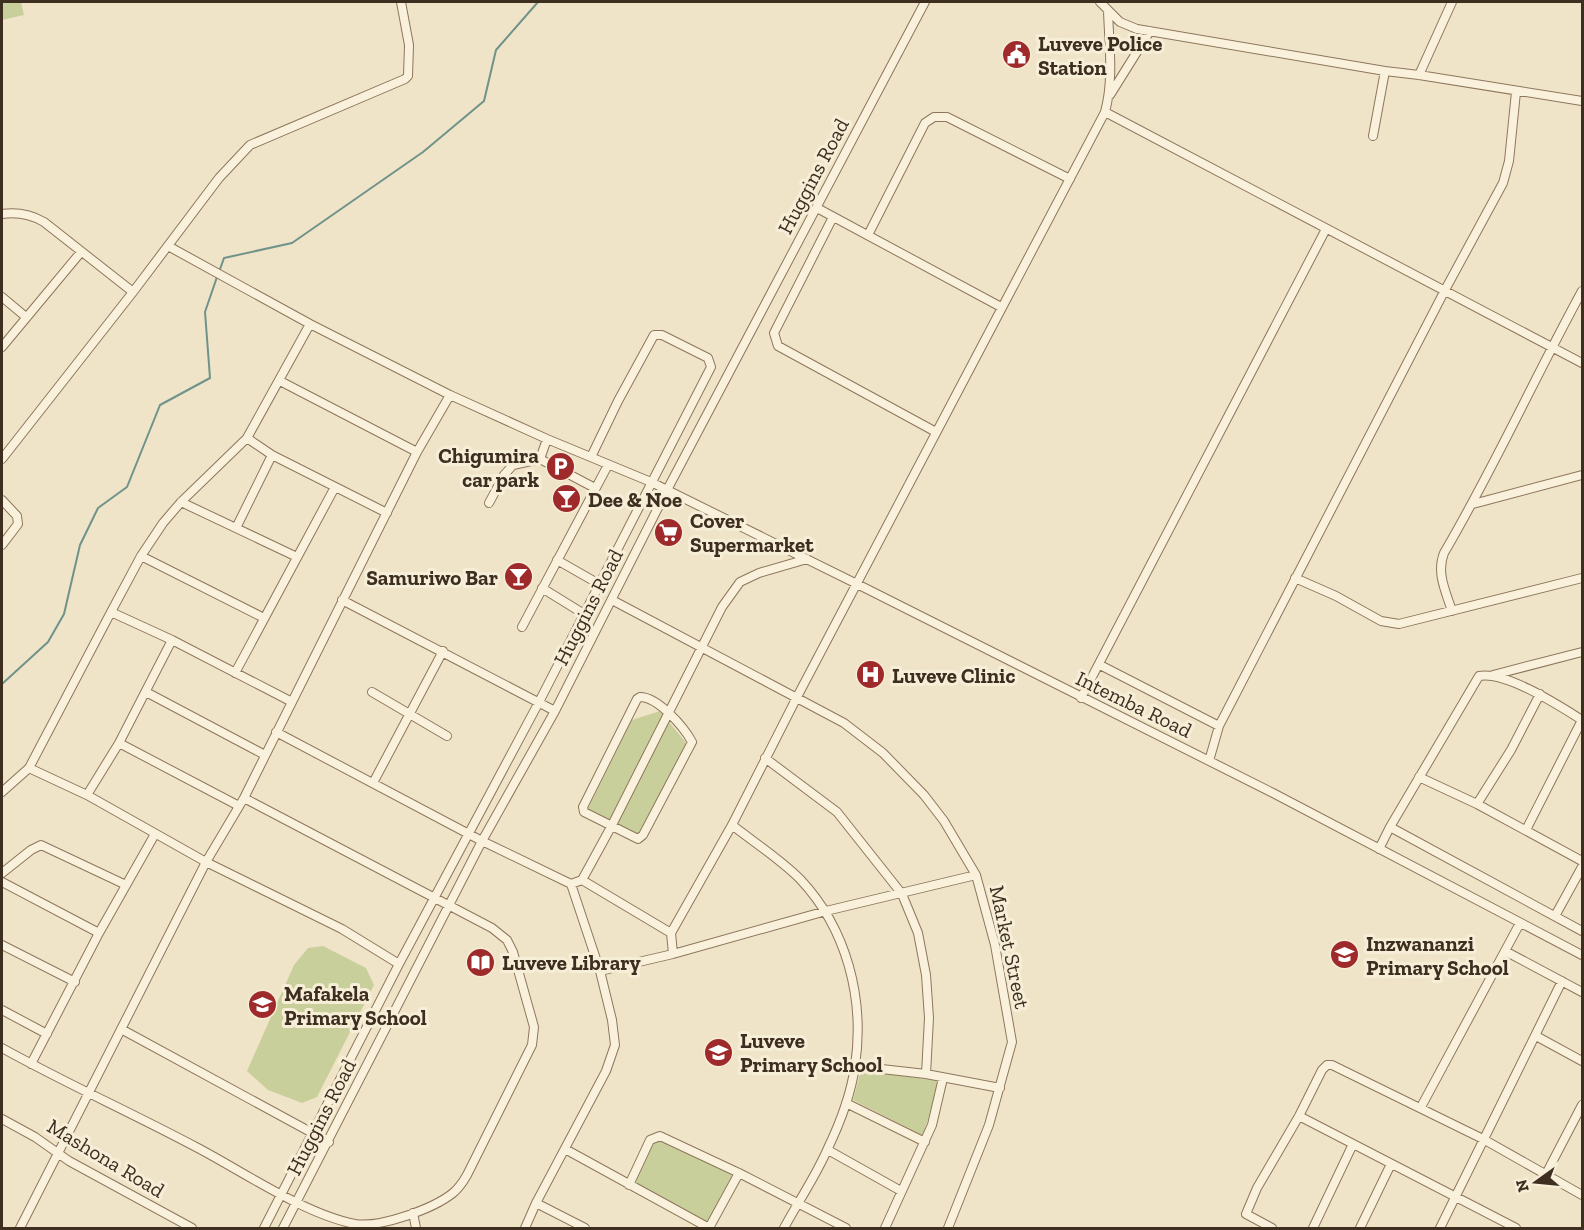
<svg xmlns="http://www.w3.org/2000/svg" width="1584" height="1230" font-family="'Zilla Slab',serif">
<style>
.green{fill:#c9cf9b}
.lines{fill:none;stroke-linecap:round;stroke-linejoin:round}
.stream{stroke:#6f938a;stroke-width:2}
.minor-casing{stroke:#8d765c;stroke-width:10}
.minor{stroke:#faf1dc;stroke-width:8}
.labels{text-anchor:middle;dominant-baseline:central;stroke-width:6;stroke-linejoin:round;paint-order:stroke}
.poi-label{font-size:21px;font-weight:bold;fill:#3d2e20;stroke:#f7eed8;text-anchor:start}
.street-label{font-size:21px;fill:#3d2e20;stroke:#f7eed8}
</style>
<rect width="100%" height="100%" fill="#f0e4c8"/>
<path class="green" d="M2 2H21L24 15 2 20Z
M660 711 687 744 638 834 588 809 632 720Z
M323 946 366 968 374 985 317 1097 302 1103 268 1090 247 1071 294 965 308 948Z
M861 1070 939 1081 923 1136 853 1100Z
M661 1139 732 1175 707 1222 634 1184 652 1142Z"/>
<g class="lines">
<path class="stream" d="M219 272 224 258 292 243 423 152 484 101 496 50 538 2
M2 684 48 642 64 614 80 545 98 508 127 487 160 405 210 378 205 312 217 277"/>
<defs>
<path id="minor" d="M1108 10 1120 22 1137 29 1385 71 1419 75 1582 101
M1419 75 1452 2
M1110 95 1150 31
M1105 112 1582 363
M1373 136 1385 71
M817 208 1001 307
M2 214C17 212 30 214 44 222L133 292
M833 217 774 333 778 346 936 432
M868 235 925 123 934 117H947L1070 179
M168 246 310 324 450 395 547 439 651 482 857 584 1273 793 1582 955
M2 297 26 317
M2 347 81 252
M280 381 417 452
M247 438 272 455 387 513
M2 459 133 292 219 178 250 145 405 79 408 76 409 45 401 2
M540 459 595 488
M2 500 17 516 18 524 2 545
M181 502 297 557
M489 503 504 475 513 465 540 459 547 439
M1473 504 1582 475
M236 528 272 455
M141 556 264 618
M557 560 599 584
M1295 578 1336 596 1381 621 1399 624 1582 578
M542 588 584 614
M342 600 555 711
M612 600 844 723 883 753 924 795 944 821 976 875 995 945 1012 1042 989 1125 948 1228
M1452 611C1446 592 1436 573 1444 553 1494 468 1535 377 1582 291
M111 612 172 640 292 702
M522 627 608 465
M1100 665 1219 726
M235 673 335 487
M1493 675 1582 652
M146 692 265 755
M372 692 447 736
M640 697C658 697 684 727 692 742L643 835 638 839 584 812 583 807 637 699Z
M1081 698 1326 229
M276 732 482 841 571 884 600 971 612 1020 615 1045 606 1071 536 1203 525 1228
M119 743 239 806
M765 758 837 812 902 894 918 933 926 975 929 1018 926 1074
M1209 761 1219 726 1445 290 1503 183 1509 161 1516 92
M29 768 87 795 206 862 342 929 399 964
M1419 777 1477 804 1582 861
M373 783 443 651
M2 792 29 768 111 612 141 556 163 523 181 502 247 438 310 324
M87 795 119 743 172 640
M1477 804 1511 750 1540 694
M732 825C755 843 780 859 800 879 847 929 865 999 855 1066 851 1094 840 1123 828 1148 816 1176 798 1202 784 1228
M1390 827 1582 931
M1526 830 1582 720
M1379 849 1390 827 1479 676C1506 671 1558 705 1582 720
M2 873 31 850 41 845 126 885
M582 880 671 933
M2 882 99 933
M571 884 582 880 611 827 722 607 740 582 759 573 807 559
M1555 916 1582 867
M2 945 75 982
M1505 951 1582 992
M673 954 671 933 732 825 797 697 1105 112C1114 79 1109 44 1108 10L1100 2
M600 971 673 954 826 911 976 875
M2 1010 47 1034
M121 1029 329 1142
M1536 1036 1582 1061
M2 1048C65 1083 132 1113 196 1147 242 1171 304 1214 355 1224 380 1228 433 1209 453 1193 459 1188 463 1182 467 1175L532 1045 534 1027 513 952 507 940 492 928 244 798
M31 1064 99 933 155 834
M855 1066 926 1074 1000 1088
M846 1103 925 1142
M1421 1107 1520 923
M1299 1116 1516 1228
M2 1119 35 1137 69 1161 192 1228
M565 1149 709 1228
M828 1150 901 1191
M1546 1174 1582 1105
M629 1185 650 1140 660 1136 739 1173 846 1228
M536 1203 585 1228
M413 1213 416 1228
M20 1228 206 862 244 798 417 452 450 395
M264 1228 399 964 539 702 711 367 708 358 662 335H654L618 401 591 457
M283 1228 482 841 555 711 667 490 925 2
M709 1228 739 1173
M885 1228 932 1125 943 1078
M1272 1228 1246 1214 1257 1188 1299 1116 1322 1070 1327 1065H1332L1483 1139 1582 1195
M1313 1228 1353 1144
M1360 1228 1391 1164
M1440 1228 1562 981"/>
</defs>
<use href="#minor" class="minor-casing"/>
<use href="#minor" class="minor"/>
</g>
<defs>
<symbol id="civic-disc" viewBox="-11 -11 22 22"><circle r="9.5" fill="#9e2a2b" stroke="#f7eed8"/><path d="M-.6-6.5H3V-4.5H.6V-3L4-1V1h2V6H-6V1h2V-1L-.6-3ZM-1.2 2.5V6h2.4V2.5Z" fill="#fff"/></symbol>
<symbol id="parking-disc" viewBox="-11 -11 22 22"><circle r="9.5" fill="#9e2a2b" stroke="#f7eed8"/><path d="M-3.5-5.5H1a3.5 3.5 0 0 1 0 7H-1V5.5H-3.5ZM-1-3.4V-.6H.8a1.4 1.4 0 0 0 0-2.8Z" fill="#fff"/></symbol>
<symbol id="bar-disc" viewBox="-11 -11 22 22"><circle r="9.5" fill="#9e2a2b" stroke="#f7eed8"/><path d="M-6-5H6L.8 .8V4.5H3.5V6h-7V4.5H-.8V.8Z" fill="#fff"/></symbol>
<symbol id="supermarket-disc" viewBox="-11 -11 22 22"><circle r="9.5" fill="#9e2a2b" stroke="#f7eed8"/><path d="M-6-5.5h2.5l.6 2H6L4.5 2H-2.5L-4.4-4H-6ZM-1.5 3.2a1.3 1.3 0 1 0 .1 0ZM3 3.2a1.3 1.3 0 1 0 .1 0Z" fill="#fff"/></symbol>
<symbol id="hospital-disc" viewBox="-11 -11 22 22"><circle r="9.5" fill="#9e2a2b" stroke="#f7eed8"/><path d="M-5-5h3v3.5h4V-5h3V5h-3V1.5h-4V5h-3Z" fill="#fff"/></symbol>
<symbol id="school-disc" viewBox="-11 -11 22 22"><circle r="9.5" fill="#9e2a2b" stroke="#f7eed8"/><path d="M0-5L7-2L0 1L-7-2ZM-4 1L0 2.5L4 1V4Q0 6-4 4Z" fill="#fff"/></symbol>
<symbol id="library-disc" viewBox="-11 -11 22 22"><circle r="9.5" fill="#9e2a2b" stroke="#f7eed8"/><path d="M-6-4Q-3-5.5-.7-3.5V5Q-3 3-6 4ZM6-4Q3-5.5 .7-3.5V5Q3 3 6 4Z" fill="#fff"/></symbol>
</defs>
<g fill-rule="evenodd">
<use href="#civic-disc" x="1000" y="38" width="33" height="33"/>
<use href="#parking-disc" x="544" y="450" width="33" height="33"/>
<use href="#bar-disc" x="550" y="482" width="33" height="33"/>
<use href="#supermarket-disc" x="652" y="516" width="33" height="33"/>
<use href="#bar-disc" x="502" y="560" width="33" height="33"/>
<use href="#hospital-disc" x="854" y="658" width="33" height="33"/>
<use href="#school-disc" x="1328" y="938" width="33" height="33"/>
<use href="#library-disc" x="464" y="946" width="33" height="33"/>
<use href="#school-disc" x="246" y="988" width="33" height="33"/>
<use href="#school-disc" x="702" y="1036" width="33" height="33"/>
</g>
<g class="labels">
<g class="poi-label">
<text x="1038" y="43">Luveve Police<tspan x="1038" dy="24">Station</tspan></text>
<text x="539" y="455" text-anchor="end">Chigumira<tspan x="539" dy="24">car park</tspan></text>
<text x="588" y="499">Dee &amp; Noe</text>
<text x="690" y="520">Cover<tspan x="690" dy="24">Supermarket</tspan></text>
<text x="498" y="577" text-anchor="end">Samuriwo Bar</text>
<text x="892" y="675">Luveve Clinic</text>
<text x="1366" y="943">Inzwananzi<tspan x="1366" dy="24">Primary School</tspan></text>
<text x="502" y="962">Luveve Library</text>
<text x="284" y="993">Mafakela<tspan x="284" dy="24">Primary School</tspan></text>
<text x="740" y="1040">Luveve<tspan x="740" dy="24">Primary School</tspan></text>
</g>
<g class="street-label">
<text transform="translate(813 176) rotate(-62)">Huggins Road</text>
<text transform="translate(588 607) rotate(-63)">Huggins Road</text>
<text transform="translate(1134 704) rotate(26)">Intemba Road</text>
<text transform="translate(1010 947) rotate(78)">Market Street</text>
<text transform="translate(321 1117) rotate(-63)">Huggins Road</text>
<text transform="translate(106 1158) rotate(31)">Mashona Road</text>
</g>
</g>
<rect width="1584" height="1230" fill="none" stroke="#3d2e20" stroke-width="6"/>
<g transform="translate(1536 1182) rotate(255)" stroke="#f7eed8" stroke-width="4.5" paint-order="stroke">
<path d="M0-4.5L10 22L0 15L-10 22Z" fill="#3d2e20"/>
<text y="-9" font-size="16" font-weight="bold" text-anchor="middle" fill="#3d2e20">N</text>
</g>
</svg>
